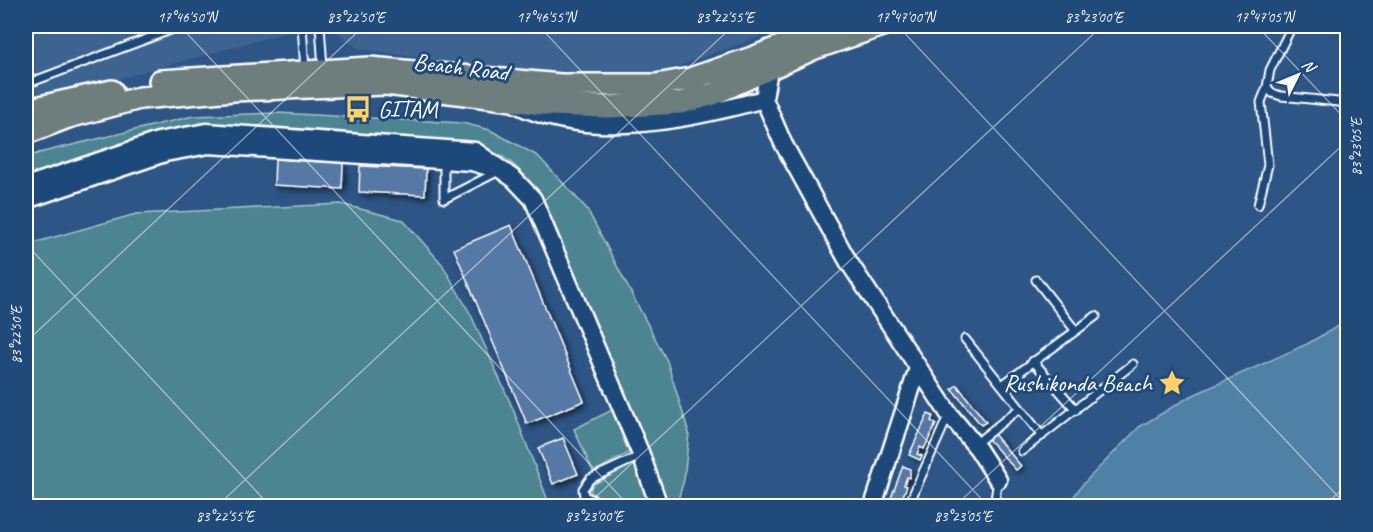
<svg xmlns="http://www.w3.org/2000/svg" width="1373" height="532" font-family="Caveat,sans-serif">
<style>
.built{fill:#3d6391}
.green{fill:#4e8491;stroke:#a6c2c8;stroke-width:1.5}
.water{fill:#5081a6;stroke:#96b3ca;stroke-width:1.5}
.building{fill:#5678a5;stroke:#fff;stroke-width:1.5;filter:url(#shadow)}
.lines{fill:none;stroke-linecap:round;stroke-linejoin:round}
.service-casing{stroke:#fff;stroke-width:11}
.tertiary-casing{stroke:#fff;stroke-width:21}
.primary-casing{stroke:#fff;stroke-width:26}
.service{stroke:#1f4a7a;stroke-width:7}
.tertiary{stroke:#1f4a7a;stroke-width:16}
.primary{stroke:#6d7e7c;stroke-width:21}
.ticks{fill:none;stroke:#fff;stroke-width:1.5;stroke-opacity:0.45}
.labels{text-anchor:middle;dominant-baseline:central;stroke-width:6;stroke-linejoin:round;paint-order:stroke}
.street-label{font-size:24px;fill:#fff;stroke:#1f4a7a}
.poi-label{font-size:24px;fill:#fff;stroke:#1f4a7a;text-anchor:start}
.neatline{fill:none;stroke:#fff;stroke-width:2}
.ticks-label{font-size:15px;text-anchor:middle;fill:#fff}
</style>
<defs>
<filter id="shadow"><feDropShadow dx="3" dy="3" stdDeviation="3" flood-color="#0009"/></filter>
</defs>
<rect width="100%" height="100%" fill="#2d5686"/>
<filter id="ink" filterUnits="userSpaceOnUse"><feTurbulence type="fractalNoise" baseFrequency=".0167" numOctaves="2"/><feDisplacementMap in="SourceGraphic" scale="12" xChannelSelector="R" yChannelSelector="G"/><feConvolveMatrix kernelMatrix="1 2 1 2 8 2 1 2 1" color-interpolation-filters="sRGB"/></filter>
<g filter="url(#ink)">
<path class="built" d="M26 26H310L26 104Z
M329 26H777L775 31 670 69 626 78 514 73 357 48Z"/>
<path class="green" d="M278 113 462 123 490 130 538 156 587 209 667 361 689 433 684 480 676 506H668L540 194C512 158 501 151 457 142L205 128 26 179V158L39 153 193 116Z
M341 204 403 220 442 264 471 315 513 409 550 506H26V245L136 214Z
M612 410 629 453 593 472 574 429Z
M633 464H636L651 506H618L590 492 592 485Z"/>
<path class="water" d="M1347 321V506H1067L1082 485 1139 427 1189 397 1307 344Z"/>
<path class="building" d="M275 159 343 163 342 189 274 185Z
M360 166 426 169 425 195 359 192Z
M511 225 584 401 527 424 454 249Z
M957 385 986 422 981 425 952 389Z
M928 414 933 416 931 421 936 424 924 449 920 447 917 454 922 456 920 460 909 455Z
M993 433 1021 466 1016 470 988 439Z
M563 438 578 474 553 484 538 448Z
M903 466 910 469V478L907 477 904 485 907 486 899 506H888Z"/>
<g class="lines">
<defs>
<path id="service" d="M302 26 305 70
M320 26 323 68
M1292 26 1270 70 1267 87 1272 93 1281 96 1348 103
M793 38V26
M26 84 181 26
M444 161V199L501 170
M1258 205 1268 165 1261 102 1267 87
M1036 280 1075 330
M965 339 1042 436
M1033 361 1076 410
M1002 385 1096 316
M975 444 1020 408
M1022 451 1133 364
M606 506 584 496 583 489 590 479 640 456
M908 506 949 414
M994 506 998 480"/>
<path id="tertiary" d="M764 99 783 143 848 261 949 414 978 449 998 480
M516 104C590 141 688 120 764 99L769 69
M26 186 158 141 206 132 475 151 514 179 533 199 640 452 659 506
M26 200 165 153 209 145 472 162 489 167
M873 506 918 368"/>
<path id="primary" d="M160 81 370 68 561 85H656L690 79 755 57 832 26
M26 113 40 107 112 91
M26 133 68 117 140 98 234 90 386 84 551 105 608 107 680 103 713 94 815 48 880 26"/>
</defs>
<use href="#service" class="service-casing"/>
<use href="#tertiary" class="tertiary-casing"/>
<use href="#primary" class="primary-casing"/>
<use href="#service" class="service"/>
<use href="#tertiary" class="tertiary"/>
<use href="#primary" class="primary"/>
</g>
</g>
<path class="ticks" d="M180 26 629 506M539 26 988 506M898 26 1347 506M1257 26 1348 122M26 244 270 506M26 342 364 26M217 506 733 26M586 506 1102 26M955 506 1348 140M1324 506 1348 484"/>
<defs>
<symbol id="bus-bare" viewBox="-9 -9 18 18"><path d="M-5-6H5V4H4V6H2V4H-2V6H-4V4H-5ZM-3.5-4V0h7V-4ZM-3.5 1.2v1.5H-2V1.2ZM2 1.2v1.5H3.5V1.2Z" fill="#ffd166" stroke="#1f4a7a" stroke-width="2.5" paint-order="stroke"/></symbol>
<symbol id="sight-bare" viewBox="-9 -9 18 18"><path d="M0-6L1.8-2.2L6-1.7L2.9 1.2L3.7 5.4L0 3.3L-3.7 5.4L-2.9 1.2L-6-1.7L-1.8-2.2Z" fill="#ffd166" stroke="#1f4a7a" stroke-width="2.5" paint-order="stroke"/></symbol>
</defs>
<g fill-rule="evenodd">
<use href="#bus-bare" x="339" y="90" width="38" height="38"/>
<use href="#sight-bare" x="1153" y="364" width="38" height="38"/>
</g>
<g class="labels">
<g class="street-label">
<text transform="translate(461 67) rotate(7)">Beach Road</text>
</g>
<g class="poi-label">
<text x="378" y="109">GITAM</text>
<text x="1152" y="383" text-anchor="end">Rushikonda Beach</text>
</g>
</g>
<rect width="1373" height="532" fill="none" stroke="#1f4a7a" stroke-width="66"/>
<g transform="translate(1298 75) rotate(47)" stroke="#1f4a7a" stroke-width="4.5" paint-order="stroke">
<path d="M0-4.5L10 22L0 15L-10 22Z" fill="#ffffff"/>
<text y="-9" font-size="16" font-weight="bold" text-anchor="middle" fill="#ffffff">N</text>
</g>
<rect x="33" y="33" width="1307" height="466" class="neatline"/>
<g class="ticks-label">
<text x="187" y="22">17°46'50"N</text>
<text x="356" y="22">83°22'50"E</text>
<text x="546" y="22">17°46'55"N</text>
<text x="725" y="22">83°22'55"E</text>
<text x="905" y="22">17°47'00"N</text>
<text x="1094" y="22">83°23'00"E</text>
<text x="1264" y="22">17°47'05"N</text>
<text transform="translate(1356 147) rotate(-90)" y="5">83°23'05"E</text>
<text transform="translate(16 335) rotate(-90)" y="5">83°22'50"E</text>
<text x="225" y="521">83°22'55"E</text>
<text x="594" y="521">83°23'00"E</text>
<text x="963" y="521">83°23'05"E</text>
</g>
</svg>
